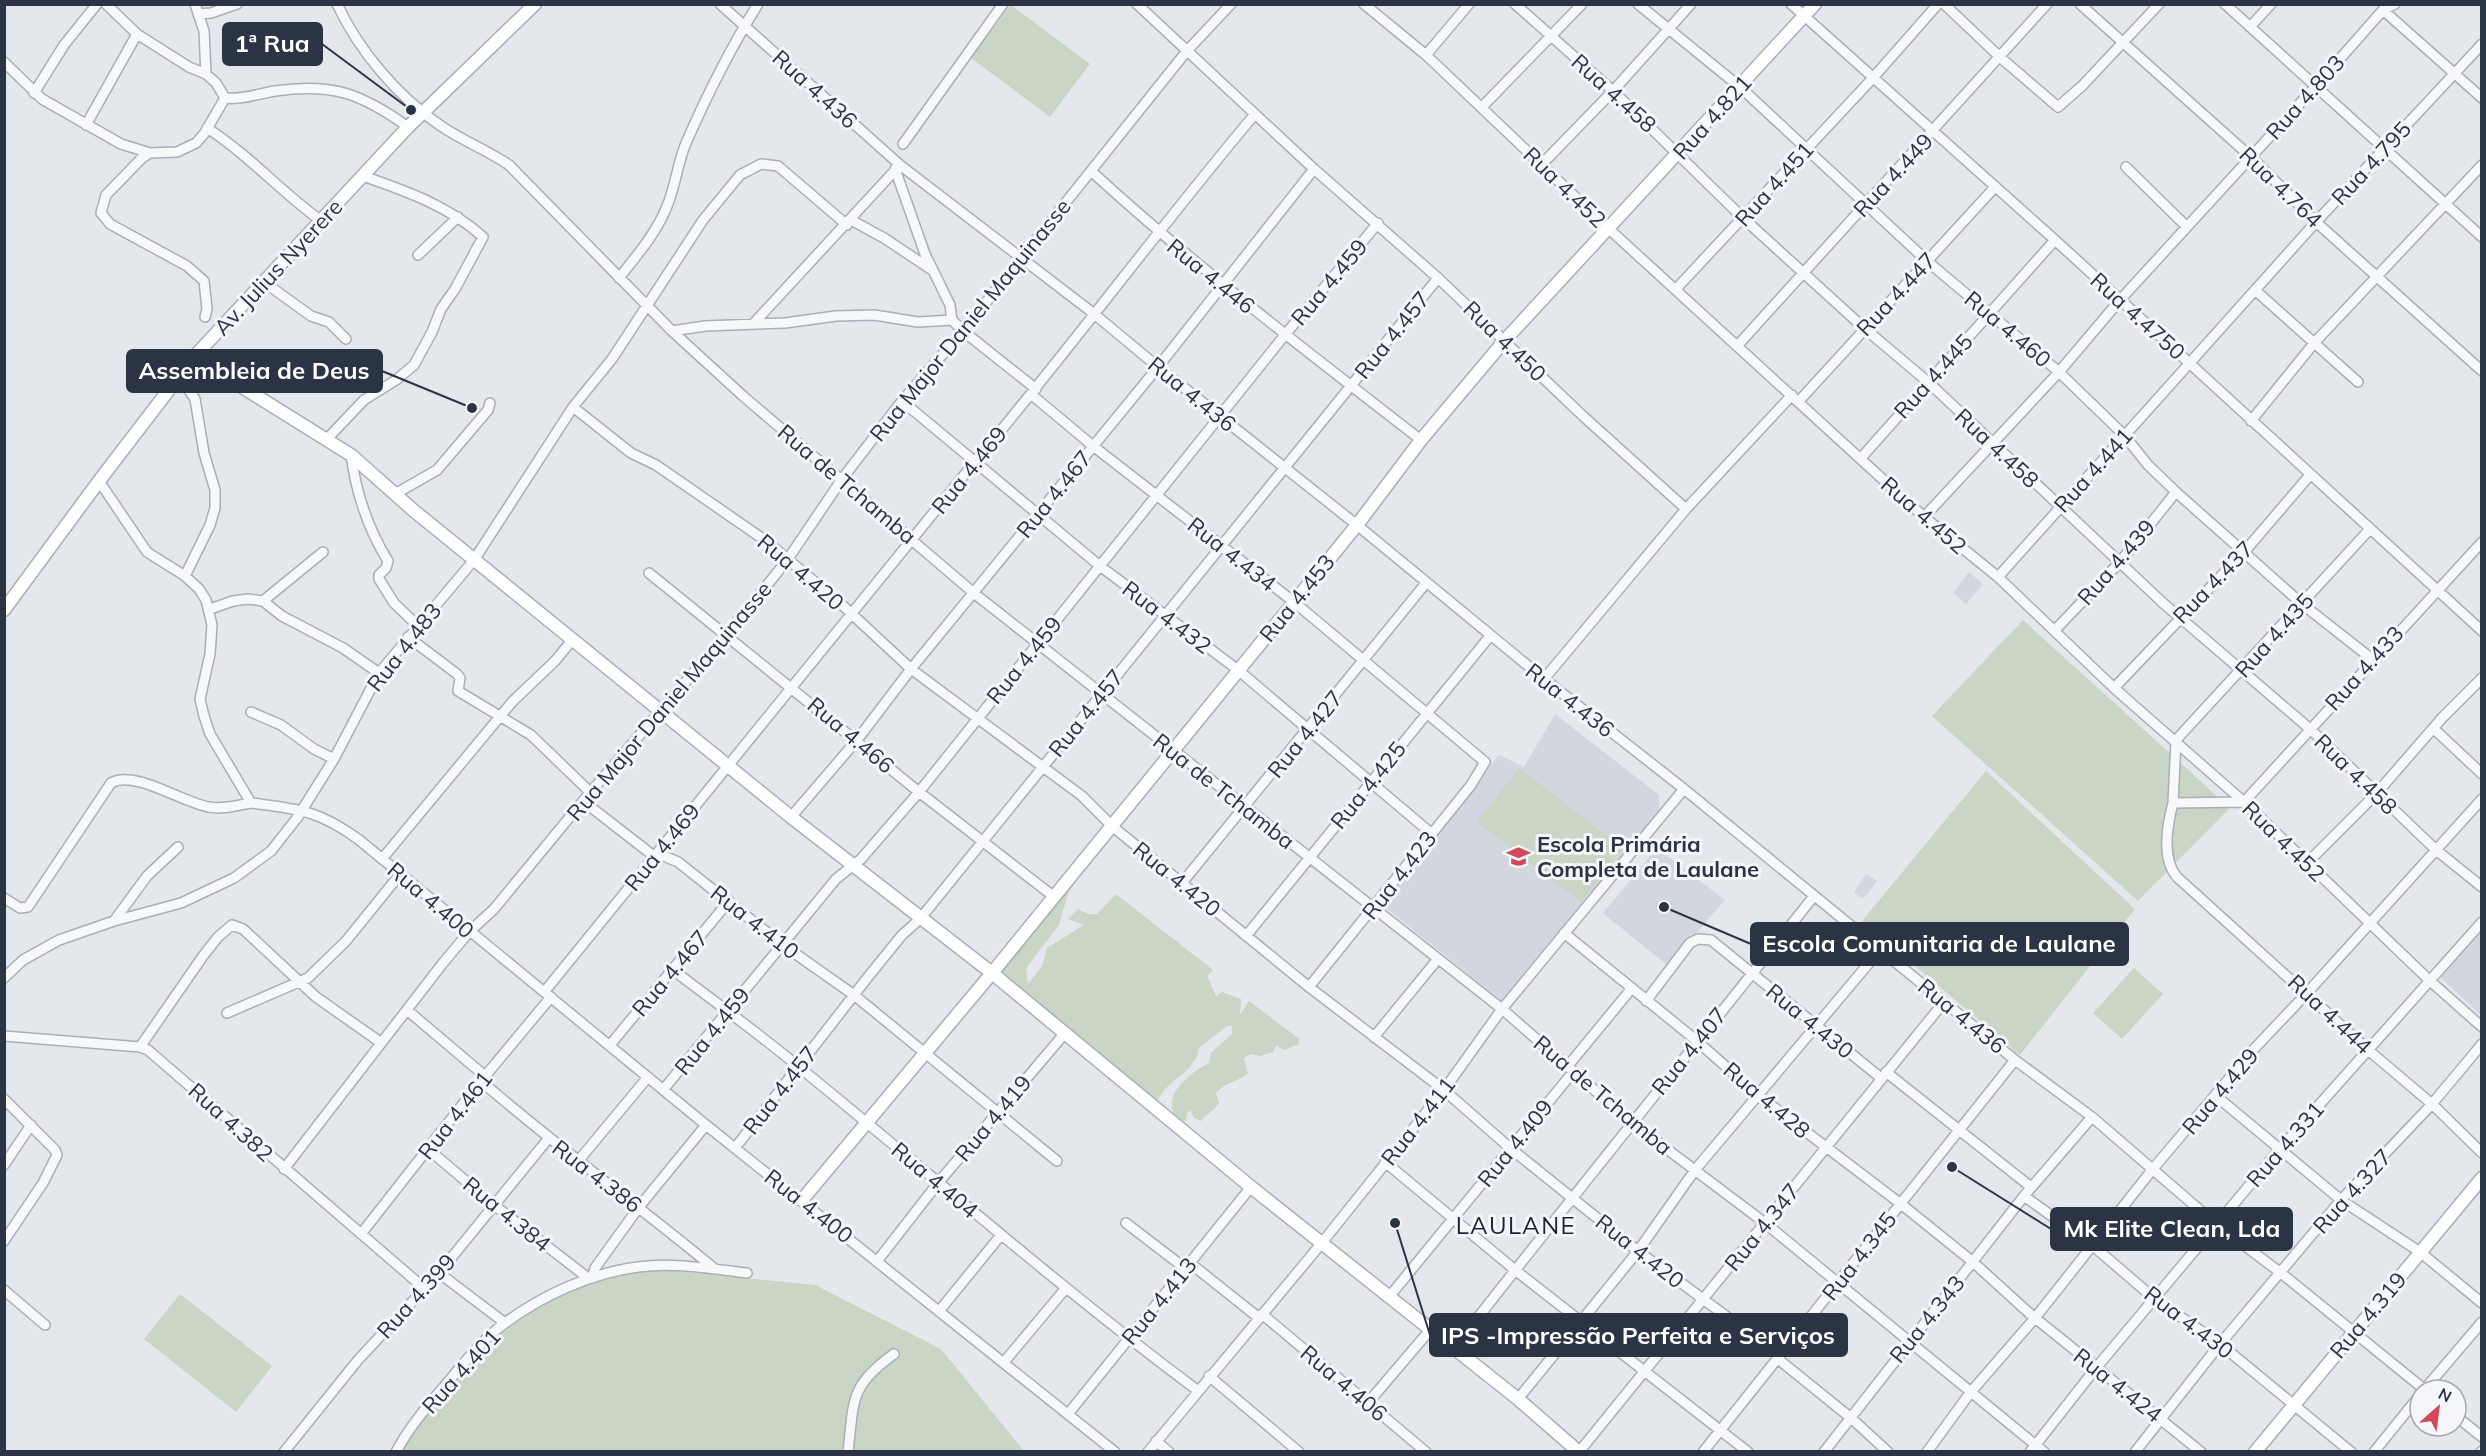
<svg xmlns="http://www.w3.org/2000/svg" width="2486" height="1456" font-family="Mulish,sans-serif">
<style>
.built{fill:#d2d6de}
.green{fill:#c9d6c5}
.lines{fill:none;stroke-linecap:round;stroke-linejoin:round}
.street-casing{stroke:#a9aeb7;stroke-width:12}
.secondary-casing{stroke:#a9aeb7;stroke-width:15}
.street{stroke:#f7f8fa;stroke-width:9}
.secondary{stroke:#fff;stroke-width:12}
.labels{text-anchor:middle;dominant-baseline:central;stroke-width:6;stroke-linejoin:round;paint-order:stroke}
.street-label{font-size:22px;fill:#2b3445;stroke:#f4f6f9}
.poi-label{font-size:22px;font-weight:bold;fill:#2b3445;stroke:#f4f6f9;text-anchor:start}
.neighbourhood-label{font-size:24px;letter-spacing:1.5px;fill:#1d2536;stroke:#f4f6f9}
.leader{fill:none;stroke:#2b3445;stroke-width:2}
.callout-dot{fill:#2b3445;stroke:#f4f6f9;stroke-width:2}
.callout{fill:#2b3445;stroke:#2b3445;stroke-width:2}
.callout-label{font-size:24px;text-anchor:middle;font-weight:bold;fill:#fff}
</style>
<rect width="100%" height="100%" fill="#e4e7ec"/>
<path class="built" d="M1969 572 1983 584 1966 604 1953 593Z
M1555 714 1659 795V811L1501 1000 1381 904 1499 755 1524 767Z
M1657 848 1725 900 1668 966 1603 913Z
M1866 874 1877 881 1865 897 1861 898 1854 892Z
M2481 932V1015L2439 976Z"/>
<path class="green" d="M1011 5 1090 64 1050 117 971 58Z
M2023 620 2230 808 2138 901 1932 716Z
M1519 768 1623 848 1581 902 1477 822Z
M1986 771 2135 909 2020 1055 1862 921Z
M1064 889 1069 890 1059 925 1026 968 1028 984 1042 966 1047 948 1084 925 1068 919 1078 909 1088 914H1097L1116 894 1213 970 1207 976 1216 996 1222 992 1241 999 1240 1015 1249 1001 1298 1038 1299 1044 1284 1050 1276 1045 1273 1052 1261 1056 1251 1054 1244 1058 1248 1074C1236 1082 1226 1082 1216 1093L1219 1103C1214 1112 1206 1113 1201 1121L1194 1118 1190 1110 1187 1114 1186 1121 1177 1120C1160 1096 1188 1074 1209 1063L1211 1053 1232 1034V1026H1227L1199 1048 1197 1057 1189 1068 1165 1089 1156 1102 994 971Z
M2134 968 2163 994 2122 1039 2093 1013Z
M635 1267 815 1285 941 1349 1024 1451 397 1452 441 1390 498 1329 562 1291Z
M180 1294 272 1366 236 1412 144 1339Z"/>
<g class="lines">
<defs>
<path id="street" d="M106 4 137 34 189 67 206 74 216 83 225 98C242 100 257 94 275 91 332 83 361 93 408 127
M195 4 204 31 206 74
M337 4C359 51 398 97 441 126 463 141 487 150 509 165L672 331 743 396 975 594 1502 1009 1631 1122 1765 1223 2044 1452
M720 4 900 165 1093 313 1158 367 1357 525 1544 679 1684 789 2015 1060 2092 1117 2216 1224 2281 1273 2425 1390
M1137 4 1314 169 1438 278 1583 416 1686 509
M1364 4 1426 55 1609 229 1924 517 1998 577 2114 688 2244 802 2428 979 2482 1027
M1515 4 1613 91 1743 218 1864 328 1928 382 2163 603 2310 729 2435 849 2482 887
M1638 4 1740 87 1927 261 2059 372 2124 435 2148 465 2176 492 2302 604 2372 659
M1791 4 2055 240 2482 631
M1944 4 2001 58 2058 107 2082 86 2159 4
M2080 4 2251 157 2316 222 2482 371
M2225 4 2482 237
M2383 10 2482 98
M198 14 211 13 237 4
M2250 27 2271 4
M1426 55 1469 4
M4 62 42 99 121 144 150 153
M34 93 64 45 97 4
M1482 107 1582 4
M86 125 137 34
M207 128C249 155 280 191 320 220
M903 144 1003 4
M1542 164 1613 91 1691 4
M2126 167 2187 227
M895 169 925 254 950 305 952 320
M1091 171C1196 267 1309 353 1421 440
M851 220 884 238 932 270
M418 255 458 217
M619 278C638 254 659 230 669 201 676 182 678 162 686 143 707 95 730 49 758 4
M264 282 311 316 329 322 346 339
M1676 289 1872 79 1938 4
M2255 290 2358 382
M205 317 207 309 204 281 187 266 110 224 101 213 106 195 142 158 150 153 177 152 196 143 204 134 225 98
M753 324 900 165
M672 331 705 326 785 323 836 316 874 315 918 322 952 320 963 331 1036 389
M1738 345 2047 4
M179 376 195 399 204 453 215 490V508L210 525 185 576
M1032 395 1093 446 1294 602 1485 762 1471 785 1309 987
M902 401 1100 566 1238 670 1432 834
M1799 401 1995 187
M573 407 631 453 656 465 766 541 840 603 911 669 1082 796 1112 826 1309 987 1444 1090 1510 1148 1638 1251 1780 1356
M2251 421 2315 342 2482 165
M326 440 364 400 396 380 414 365 432 332 441 309 455 289 483 237C449 206 406 191 363 176
M351 455C356 492 368 529 388 561L386 568 379 575V579L394 603 418 626
M1861 458 2055 240
M99 481 147 552 185 576 199 589 206 600 212 625 210 654 200 699 204 716 210 734 251 803C298 809 318 810 358 839L706 1125 1115 1452
M395 494 437 470 488 410 490 403
M1924 517 2059 372 2120 300 2316 86 2383 10 2395 4
M2482 542 2244 802 2173 803C2167 826 2161 858 2177 877L2367 1049 2432 1104 2482 1153
M649 573 919 792 1053 896
M1998 577 2316 222 2482 44
M263 601 323 552
M210 609 233 601 248 599 263 601 282 616 343 648 379 673
M2055 630 2120 562 2176 492
M408 637 457 674 460 678 458 691 531 735 590 792
M1544 679 1686 509 1792 395
M2114 688 2245 551 2310 475
M251 712 281 725 314 749 334 759
M2433 728 2482 774
M583 801 655 857 664 856 678 862 783 945 854 995 1057 1161
M2173 803 2176 740 2370 529
M791 817 857 740 911 669 1158 367 1314 169
M382 859 512 702 555 661 573 639
M2307 863 2376 794 2442 718 2482 678
M1182 883 1426 583
M4 898 20 908 28 907 111 783C134 769 183 803 209 807 223 810 238 805 251 803
M114 921 147 876 178 847
M1564 933 1697 1041 1759 1096 1901 1204 1973 1262 2029 1313 2201 1452
M1246 936 1490 636
M673 970C715 1002 758 1033 799 1067 932 1175 1060 1288 1197 1390
M4 978 23 960 59 940 114 921 181 903 234 878 271 851 297 818 334 759 379 673 474 560 573 407 612 359 703 220 740 175 761 164 778 166 847 225
M545 991 974 463C1070 349 1159 228 1255 114
M1646 1001 1690 943 1698 939 1711 940 1881 1078
M407 1010 485 1076
M227 1013 308 978 346 941 401 873
M4 1036 140 1047 148 1050 424 1288
M1374 1037 1437 960
M610 1045 729 901
M140 1047 203 956 218 937 232 925 243 929 316 997 380 1042
M1567 1067 1632 988
M1886 1072 2031 1187
M481 1081C557 1147 638 1205 715 1269
M663 1090 836 879 861 859 919 792 1284 336 1378 223
M2216 1096 2341 1200 2420 1252 2482 1303
M4 1099 55 1150 57 1155 43 1183 4 1241
M735 1148 868 977 902 935 920 919 1438 278
M428 1149 494 1205 588 1278
M579 1160 648 1077
M1385 1162 1515 1270 1748 1452
M4 1165 31 1125
M284 1169 443 963 469 932 494 909 583 801 743 615 788 559 842 479 902 401 963 331 1186 52 1231 4
M2024 1196 2092 1245 2156 1300 2220 1344 2351 1452
M1126 1223 1186 1269
M361 1234 481 1081 551 997
M878 1260 938 1183 1065 1033
M1190 1263 1259 1318
M439 1273 505 1323
M592 1278 595 1268 639 1207 706 1125
M4 1290 45 1325
M1389 1297 1573 1072
M940 1310 1001 1235
M1262 1314 1426 1452
M1454 1348C1572 1197 1694 1047 1814 896
M1778 1359 1851 1418 1888 1452
M1004 1362 1066 1288
M1209 1376 1299 1452
M2424 1390 2482 1322
M1518 1399 1638 1251 1695 1170 1880 950
M1367 1404 1430 1330
M1068 1414 1251 1187
M2456 1416 2482 1437
M1156 1441 1169 1452
M284 1452 358 1360 439 1273 548 1139
M396 1452C408 1429 425 1409 442 1389 461 1367 480 1341 505 1323 543 1295 591 1273 638 1267 673 1262 712 1269 747 1273
M848 1452C854 1401 849 1386 894 1354
M1148 1452 1321 1244 1444 1090 1502 1009 1684 789
M1579 1452 1944 1002
M1703 1452 2015 1060
M1824 1452 2024 1196 2092 1117
M1927 1452 1970 1393 2035 1318 2152 1170 2254 1049 2307 993 2482 799
M2030 1452 2096 1368 2279 1150 2482 922
M2135 1452 2220 1344 2341 1200 2432 1104 2482 1044
M2374 1452 2420 1395
M2481 1452 2482 1451"/>
<path id="secondary" d="M194 357 351 455 413 510 791 817 992 973 1251 1187 1518 1399 1579 1452
M4 610 99 481 194 357 408 127 535 4
M802 1200 992 973 1357 525 1421 440 1505 340 1815 4
M2255 1452 2482 1178"/>
</defs>
<use href="#street" class="street-casing"/>
<use href="#secondary" class="secondary-casing"/>
<use href="#street" class="street"/>
<use href="#secondary" class="secondary"/>
</g>
<defs>
<symbol id="school-bare" viewBox="-9 -9 18 18"><path d="M0-5L7-2L0 1L-7-2ZM-4 1L0 2.5L4 1V4Q0 6-4 4Z" fill="#d1495b" stroke="#f4f6f9" stroke-width="2.5" paint-order="stroke"/></symbol>
</defs>
<g fill-rule="evenodd">
<use href="#school-bare" x="1502" y="840" width="33" height="33"/>
</g>
<g class="labels">
<g class="street-label">
<text transform="translate(815 89) rotate(42)">Rua 4.436</text>
<text transform="translate(1614 93) rotate(42)">Rua 4.458</text>
<text transform="translate(2305 97) rotate(-48)">Rua 4.803</text>
<text transform="translate(1712 117) rotate(-48)">Rua 4.821</text>
<text transform="translate(2371 163) rotate(-47)">Rua 4.795</text>
<text transform="translate(1893 175) rotate(-47)">Rua 4.449</text>
<text transform="translate(1774 184) rotate(-48)">Rua 4.451</text>
<text transform="translate(1565 187) rotate(44)">Rua 4.452</text>
<text transform="translate(2281 187) rotate(44)">Rua 4.764</text>
<text transform="translate(278 267) rotate(-47)">Av. Julius Nyerere</text>
<text transform="translate(1211 276) rotate(39)">Rua 4.446</text>
<text transform="translate(1329 282) rotate(-50)">Rua 4.459</text>
<text transform="translate(1896 294) rotate(-47)">Rua 4.447</text>
<text transform="translate(2138 316) rotate(42)">Rua 4.4750</text>
<text transform="translate(970 320) rotate(-51)">Rua Major Daniel Maquinasse</text>
<text transform="translate(2008 329) rotate(40)">Rua 4.460</text>
<text transform="translate(1392 335) rotate(-51)">Rua 4.457</text>
<text transform="translate(1505 341) rotate(44)">Rua 4.450</text>
<text transform="translate(1933 376) rotate(-48)">Rua 4.445</text>
<text transform="translate(1192 394) rotate(39)">Rua 4.436</text>
<text transform="translate(1997 448) rotate(43)">Rua 4.458</text>
<text transform="translate(969 470) rotate(-51)">Rua 4.469</text>
<text transform="translate(2093 470) rotate(-48)">Rua 4.441</text>
<text transform="translate(847 484) rotate(40)">Rua de Tchamba</text>
<text transform="translate(1054 494) rotate(-51)">Rua 4.467</text>
<text transform="translate(1924 515) rotate(41)">Rua 4.452</text>
<text transform="translate(1232 554) rotate(38)">Rua 4.434</text>
<text transform="translate(2116 562) rotate(-49)">Rua 4.439</text>
<text transform="translate(801 572) rotate(40)">Rua 4.420</text>
<text transform="translate(2213 582) rotate(-46)">Rua 4.437</text>
<text transform="translate(1297 598) rotate(-51)">Rua 4.453</text>
<text transform="translate(1167 617) rotate(37)">Rua 4.432</text>
<text transform="translate(2274 635) rotate(-48)">Rua 4.435</text>
<text transform="translate(404 647) rotate(-52)">Rua 4.483</text>
<text transform="translate(1024 660) rotate(-51)">Rua 4.459</text>
<text transform="translate(2364 668) rotate(-48)">Rua 4.433</text>
<text transform="translate(1570 700) rotate(38)">Rua 4.436</text>
<text transform="translate(669 701) rotate(-50)">Rua Major Daniel Maquinasse</text>
<text transform="translate(1086 713) rotate(-51)">Rua 4.457</text>
<text transform="translate(1305 734) rotate(-51)">Rua 4.427</text>
<text transform="translate(851 735) rotate(40)">Rua 4.466</text>
<text transform="translate(2356 774) rotate(44)">Rua 4.458</text>
<text transform="translate(1368 785) rotate(-51)">Rua 4.425</text>
<text transform="translate(1224 791) rotate(38)">Rua de Tchamba</text>
<text transform="translate(2284 841) rotate(44)">Rua 4.452</text>
<text transform="translate(662 847) rotate(-51)">Rua 4.469</text>
<text transform="translate(1399 875) rotate(-52)">Rua 4.423</text>
<text transform="translate(1177 879) rotate(39)">Rua 4.420</text>
<text transform="translate(431 900) rotate(40)">Rua 4.400</text>
<text transform="translate(755 922) rotate(38)">Rua 4.410</text>
<text transform="translate(670 973) rotate(-50)">Rua 4.467</text>
<text transform="translate(2330 1014) rotate(43)">Rua 4.444</text>
<text transform="translate(1962 1016) rotate(39)">Rua 4.436</text>
<text transform="translate(1810 1021) rotate(39)">Rua 4.430</text>
<text transform="translate(712 1031) rotate(-51)">Rua 4.459</text>
<text transform="translate(1689 1051) rotate(-51)">Rua 4.407</text>
<text transform="translate(780 1090) rotate(-52)">Rua 4.457</text>
<text transform="translate(2220 1091) rotate(-50)">Rua 4.429</text>
<text transform="translate(1603 1095) rotate(40)">Rua de Tchamba</text>
<text transform="translate(1767 1100) rotate(40)">Rua 4.428</text>
<text transform="translate(455 1115) rotate(-52)">Rua 4.461</text>
<text transform="translate(993 1118) rotate(-50)">Rua 4.419</text>
<text transform="translate(1418 1121) rotate(-52)">Rua 4.411</text>
<text transform="translate(231 1122) rotate(42)">Rua 4.382</text>
<text transform="translate(1515 1143) rotate(-51)">Rua 4.409</text>
<text transform="translate(2285 1144) rotate(-49)">Rua 4.331</text>
<text transform="translate(597 1176) rotate(37)">Rua 4.386</text>
<text transform="translate(935 1180) rotate(40)">Rua 4.404</text>
<text transform="translate(2352 1191) rotate(-48)">Rua 4.327</text>
<text transform="translate(809 1206) rotate(38)">Rua 4.400</text>
<text transform="translate(507 1214) rotate(39)">Rua 4.384</text>
<text transform="translate(1762 1227) rotate(-51)">Rua 4.347</text>
<text transform="translate(1640 1251) rotate(38)">Rua 4.420</text>
<text transform="translate(1859 1256) rotate(-52)">Rua 4.345</text>
<text transform="translate(416 1296) rotate(-48)">Rua 4.399</text>
<text transform="translate(1159 1301) rotate(-51)">Rua 4.413</text>
<text transform="translate(2368 1315) rotate(-50)">Rua 4.319</text>
<text transform="translate(1927 1319) rotate(-51)">Rua 4.343</text>
<text transform="translate(2189 1322) rotate(37)">Rua 4.430</text>
<text transform="translate(461 1371) rotate(-48)">Rua 4.401</text>
<text transform="translate(1344 1383) rotate(40)">Rua 4.406</text>
<text transform="translate(2118 1385) rotate(38)">Rua 4.424</text>
</g>
<g class="poi-label">
<text x="1537" y="844">Escola Primária<tspan x="1537" dy="25">Completa de Laulane</tspan></text>
</g>
<g class="neighbourhood-label">
<text x="1516" y="1225">LAULANE</text>
</g>
</g>
<path class="leader" d="M411 110L322 44M472 408L382 371M1664 907L1751 944M1952 1167L2051 1229M1395 1223L1430 1335"/>
<g class="callout-dot">
<circle cx="411" cy="110" r="6"/>
<circle cx="472" cy="408" r="6"/>
<circle cx="1664" cy="907" r="6"/>
<circle cx="1952" cy="1167" r="6"/>
<circle cx="1395" cy="1223" r="6"/>
</g>
<g class="callout">
<rect x="223" y="23" width="99" height="42" rx="6"/>
<rect x="127" y="350" width="255" height="42" rx="6"/>
<rect x="1751" y="923" width="377" height="42" rx="6"/>
<rect x="2051" y="1208" width="241" height="42" rx="6"/>
<rect x="1430" y="1314" width="417" height="42" rx="6"/>
</g>
<g class="callout-label">
<text x="272" y="52">1ª Rua</text>
<text x="254" y="379">Assembleia de Deus</text>
<text x="1939" y="952">Escola Comunitaria de Laulane</text>
<text x="2172" y="1237">Mk Elite Clean, Lda</text>
<text x="1638" y="1344">IPS -Impressão Perfeita e Serviços</text>
</g>
<rect width="2486" height="1456" fill="none" stroke="#2b3445" stroke-width="12"/>
<g transform="translate(2438 1408) rotate(28)"><circle r="28" fill="#f4f6f9" stroke="#a4a8b1" stroke-width="1.5"/>
<path d="M0-4.5L10 22L0 15L-10 22Z" fill="#d1495b"/>
<text y="-9" font-size="16" font-weight="bold" text-anchor="middle" fill="#2b3445">N</text>
</g>
</svg>
